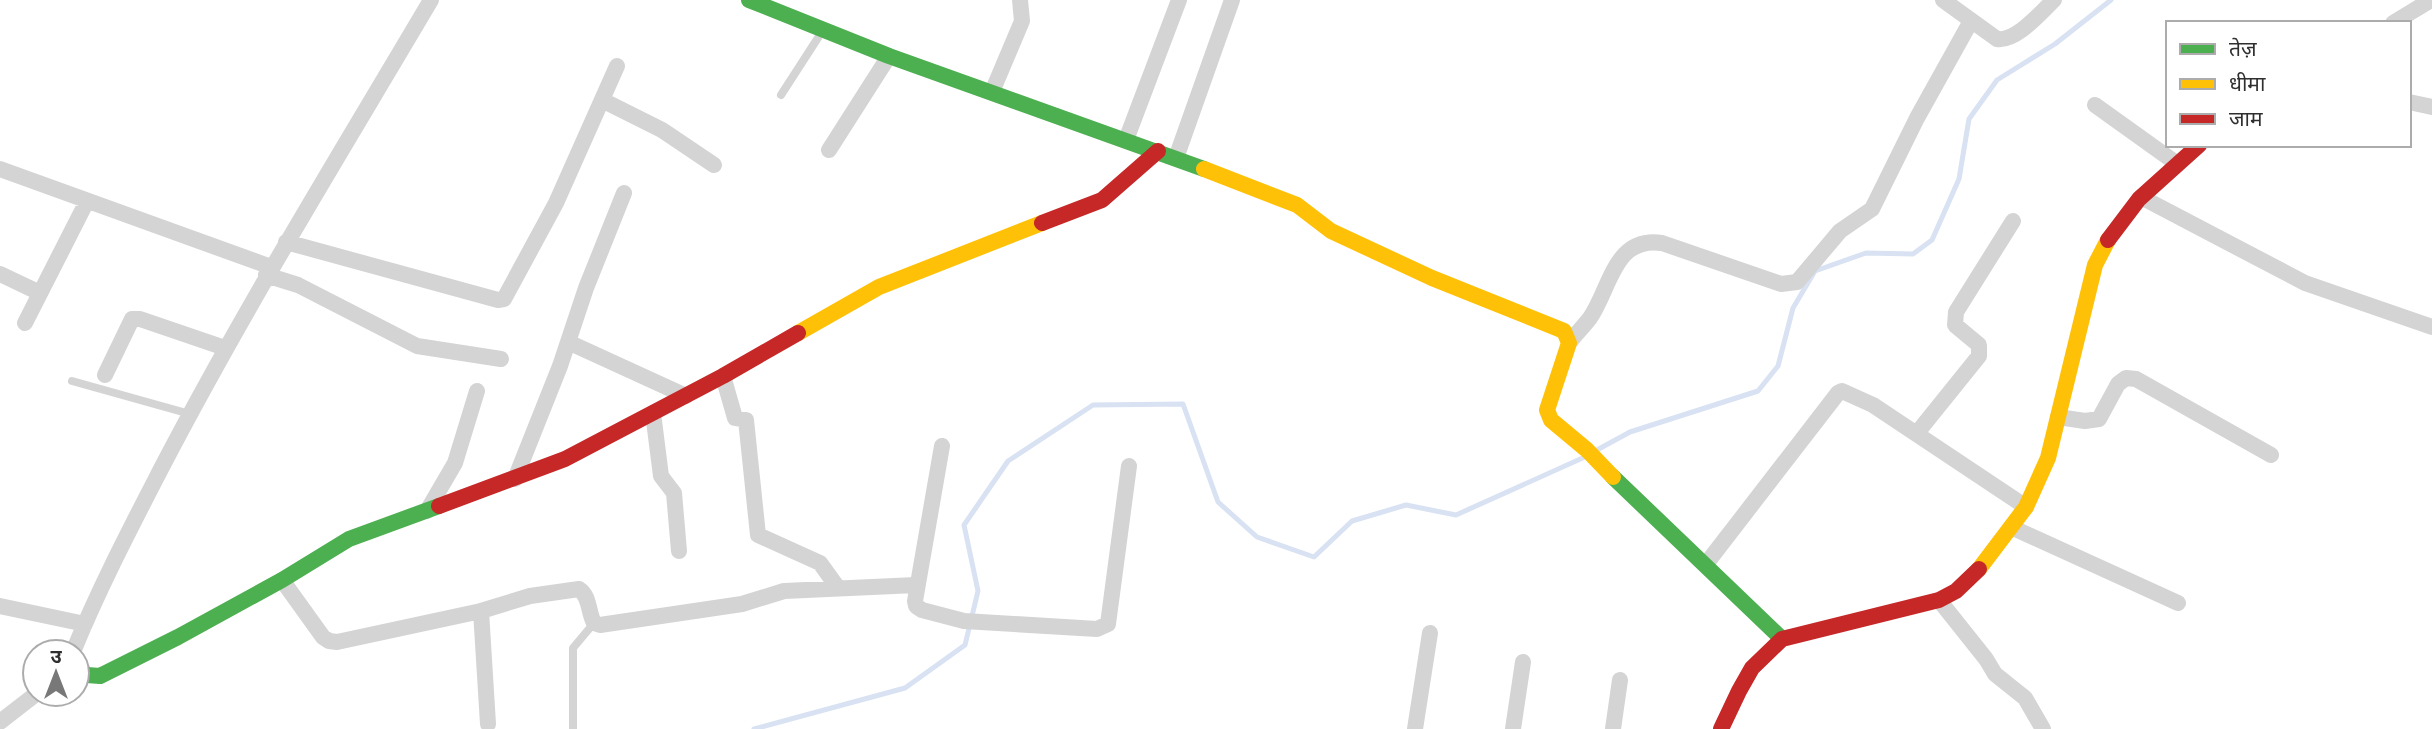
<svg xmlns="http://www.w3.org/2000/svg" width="2432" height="729" font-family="'Work Sans','Noto Sans Devanagari',sans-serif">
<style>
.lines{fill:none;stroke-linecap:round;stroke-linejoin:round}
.stream{stroke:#d8e2f2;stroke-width:5}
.lane{stroke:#d4d4d4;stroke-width:8}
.street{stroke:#d4d4d4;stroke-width:16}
.fast{stroke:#4caf50;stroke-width:16}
.slow{stroke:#ffc107;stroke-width:16}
.jam{stroke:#c62828;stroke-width:16}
</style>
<rect width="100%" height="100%" fill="#fff"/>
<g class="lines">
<path class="stream" d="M1595 451 1630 432 1758 391 1778 366 1793 308 1815 271 1866 253 1913 254 1932 240 1959 179 1969 119 1997 80 2055 44 2111 0
M754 729 905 688 965 645 978 591 964 525 1008 461 1093 405 1183 404 1218 502 1257 537 1314 557 1352 521 1406 505 1456 515 1587 456"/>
<path class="lane" d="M781 95 823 30
M72 381 190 414
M573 729V648L594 623"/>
<path class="street" d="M1943 0 1997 39C2016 42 2040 13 2054 0
M2393 23 2431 0
M992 92 1022 21 1020 0
M602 100 662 130 714 165
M2409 102 2432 107
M2095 105 2176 163
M1126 140 1179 0
M829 150 889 56
M1176 158 1232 0
M0 169 271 267
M2141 197 2305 283 2432 327
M286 242 498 300 504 299 556 203 617 66
M0 274 40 293
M266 275 298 285 417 346 501 359
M25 323 87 201
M568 342 686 396
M1569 343C1575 335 1583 327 1590 318 1611 287 1614 236 1662 243L1781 284 1797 282 1840 231 1872 209 1917 118 1971 21
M105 375 132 319H140L225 348
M723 376 735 418 746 420 758 535 820 563 838 588
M653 413 661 476 674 493 679 551
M2058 417 2085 421 2099 419 2118 384 2126 378 2136 379 2271 455
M1917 433 1979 356V345L1955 325 1956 312 2013 221
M942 446 915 601 916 606 922 610 964 621 1097 629 1108 624 1129 466
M515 479 560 366 586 288 624 193
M427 511 455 463 477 391
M2011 527 2178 603
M1706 564 1838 393 1842 391 1873 405 2026 507
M282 580 323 637 329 641 337 642 481 611 530 596 579 589C590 596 588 612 594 623L600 625 742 604 784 591 916 585
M1939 600 1986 659 1995 674 2025 698 2043 729
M0 606 85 624
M481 611 488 724
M73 652C99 588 131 527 163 465 246 306 340 154 431 0
M0 722 36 694
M1415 729 1430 633
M1513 729 1523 662
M1613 729 1620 680"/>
<path class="fast" d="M749 0 889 56 1204 169
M1613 477 1782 639
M77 667 87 675 100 676 178 637 282 580 349 539 439 506"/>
<path class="slow" d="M1204 169 1297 205 1331 231 1432 278 1564 331 1569 343 1547 410 1551 420 1587 450 1613 477
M798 333 879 287 1042 223
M1979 569 2026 507 2048 458 2095 265 2108 240"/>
<path class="jam" d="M1042 223 1102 200 1158 151
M2108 240 2139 199 2199 145
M439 506 565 459 723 376 798 333
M1721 729 1739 691 1752 668 1782 639 1939 600 1956 591 1979 569"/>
</g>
<rect x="2166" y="21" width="245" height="126" fill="#ffffff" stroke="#acacac" stroke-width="2"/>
<rect x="2180" y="44" width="35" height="10" fill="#4caf50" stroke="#acacac" stroke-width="2"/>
<text x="2229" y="56" font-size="21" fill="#2f2f2f">तेज़</text>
<rect x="2180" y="79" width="35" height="10" fill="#ffc107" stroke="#acacac" stroke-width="2"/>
<text x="2229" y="91" font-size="21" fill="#2f2f2f">धीमा</text>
<rect x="2180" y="114" width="35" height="10" fill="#c62828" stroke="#acacac" stroke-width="2"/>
<text x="2229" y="126" font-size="21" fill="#2f2f2f">जाम</text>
<g transform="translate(56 673)"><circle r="33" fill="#ffffff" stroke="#acacac" stroke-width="2"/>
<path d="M0-5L12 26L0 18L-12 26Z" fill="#787878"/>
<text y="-10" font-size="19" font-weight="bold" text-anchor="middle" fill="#2f2f2f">उ</text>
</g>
</svg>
